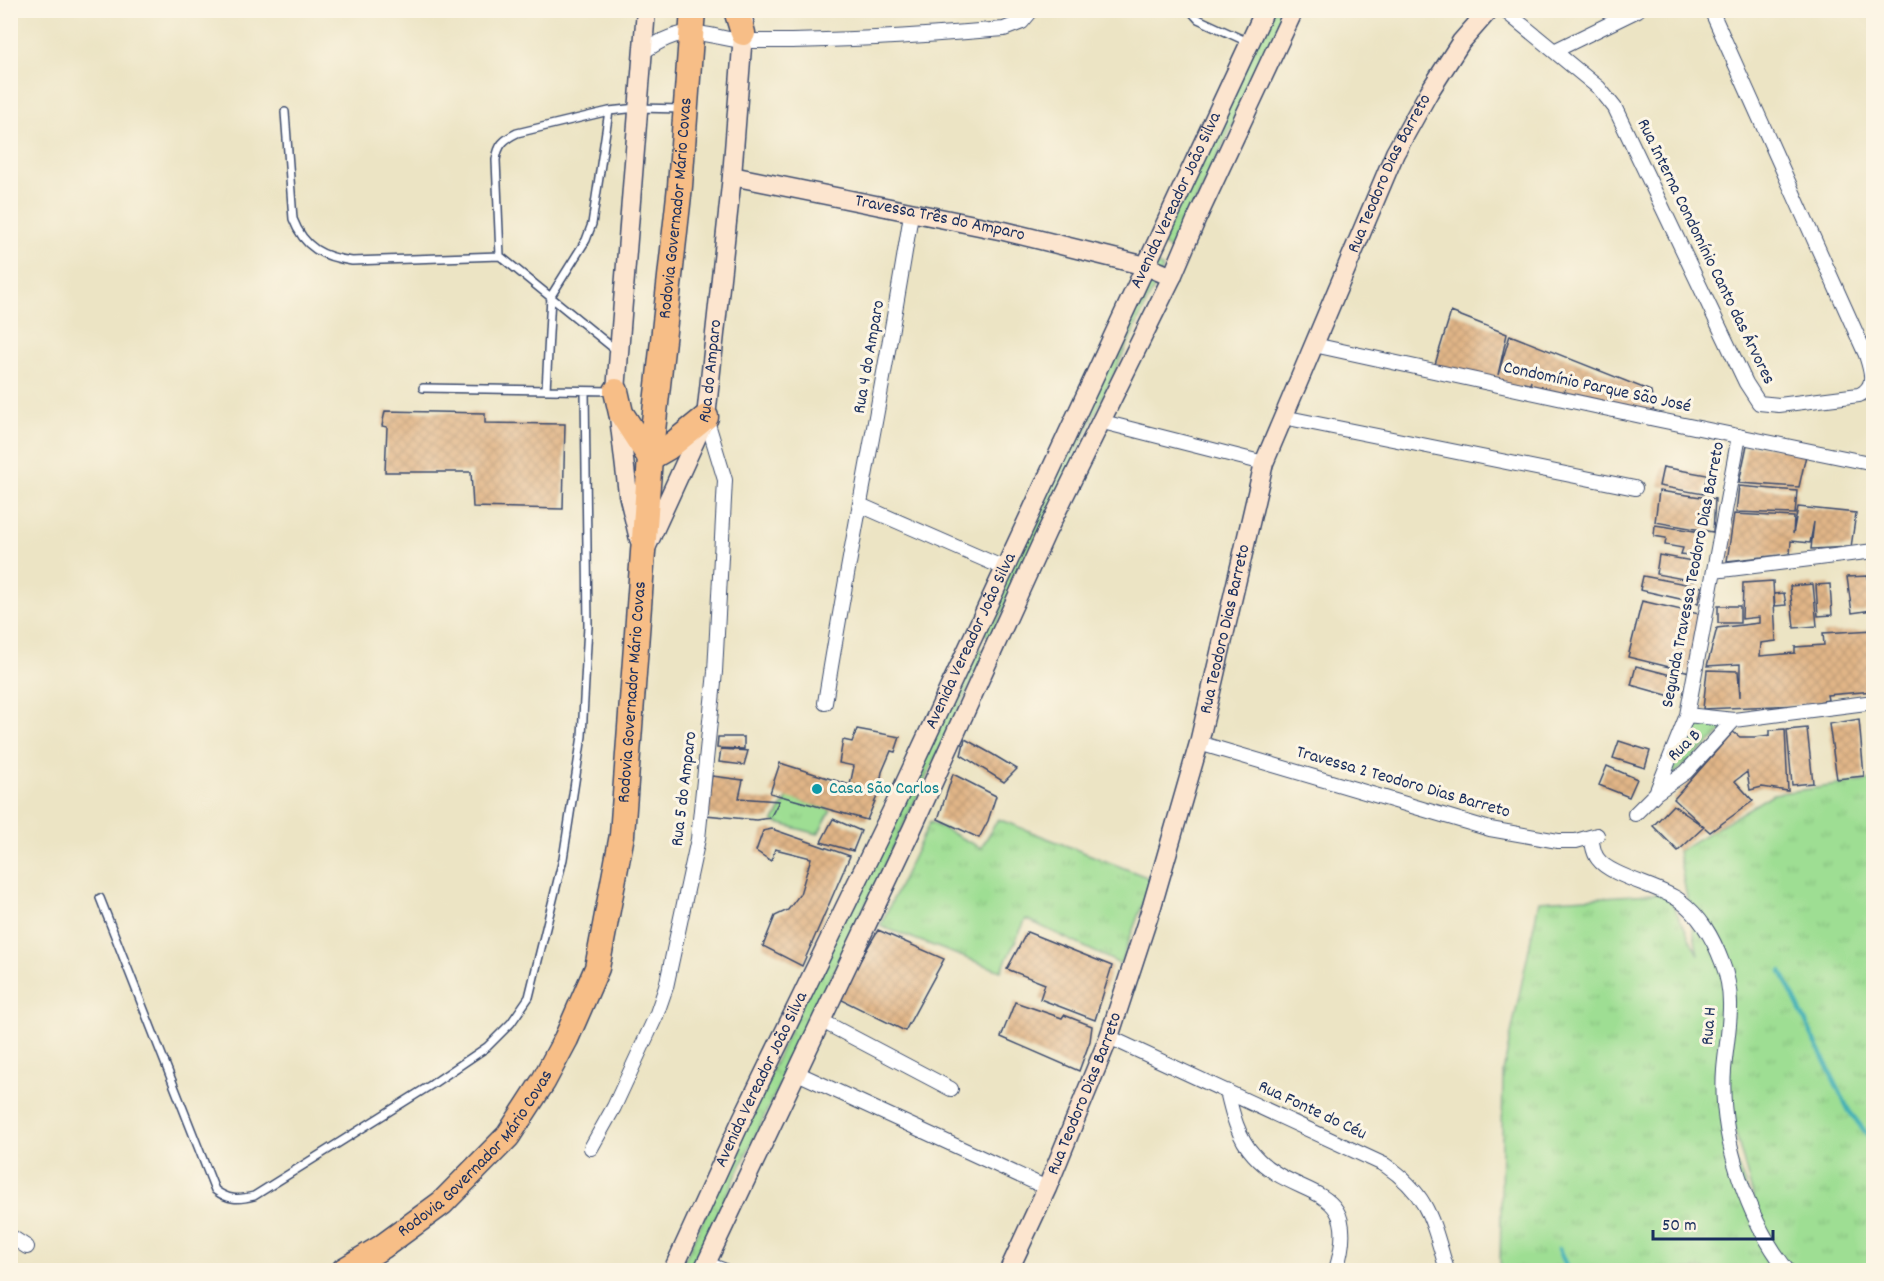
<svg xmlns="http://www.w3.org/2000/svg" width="1884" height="1281" font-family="Dekko,sans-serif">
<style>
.grass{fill:url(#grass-tufts);stroke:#5c8678;stroke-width:1.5;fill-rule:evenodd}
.park{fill:url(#park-crowns);stroke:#5c8678;stroke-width:1.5}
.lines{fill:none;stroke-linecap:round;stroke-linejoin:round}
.stream{stroke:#3eafb6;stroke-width:4.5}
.building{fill:url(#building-cross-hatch)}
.lane-casing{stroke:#3a4a6d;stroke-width:10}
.street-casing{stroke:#3a4a6d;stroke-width:16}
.secondary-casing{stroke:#3a4a6d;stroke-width:21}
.highway-casing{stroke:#3a4a6d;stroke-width:27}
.lane{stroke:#fff;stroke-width:7}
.street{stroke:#fff;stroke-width:14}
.secondary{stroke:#fce5cf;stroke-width:18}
.highway{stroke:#f7be87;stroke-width:24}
.culture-dot{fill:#0f9aa8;stroke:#fcf5e5;stroke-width:2}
.labels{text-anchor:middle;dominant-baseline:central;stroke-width:6;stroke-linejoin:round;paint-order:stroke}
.street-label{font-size:18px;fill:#1b2f5e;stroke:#fcf5e5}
.culture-label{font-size:18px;fill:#0d838f;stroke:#fcf5e5;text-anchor:start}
</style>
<defs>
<pattern id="grass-tufts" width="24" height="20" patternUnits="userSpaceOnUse" patternTransform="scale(1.5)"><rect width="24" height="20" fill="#9ede93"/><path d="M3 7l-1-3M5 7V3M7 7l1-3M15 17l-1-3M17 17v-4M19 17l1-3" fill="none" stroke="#88bf81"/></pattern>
<pattern id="park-crowns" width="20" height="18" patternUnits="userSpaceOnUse" patternTransform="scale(1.5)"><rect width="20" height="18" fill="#9ede93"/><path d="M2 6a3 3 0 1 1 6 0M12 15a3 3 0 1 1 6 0" fill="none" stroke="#88bf81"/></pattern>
<pattern id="building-cross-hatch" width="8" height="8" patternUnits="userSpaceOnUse" patternTransform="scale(1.5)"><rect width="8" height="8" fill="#e1b587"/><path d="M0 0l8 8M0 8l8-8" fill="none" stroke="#c09c77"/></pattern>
</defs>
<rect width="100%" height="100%" fill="#fcf5e5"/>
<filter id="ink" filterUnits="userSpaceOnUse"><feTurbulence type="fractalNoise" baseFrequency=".0167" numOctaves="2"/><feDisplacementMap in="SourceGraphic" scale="12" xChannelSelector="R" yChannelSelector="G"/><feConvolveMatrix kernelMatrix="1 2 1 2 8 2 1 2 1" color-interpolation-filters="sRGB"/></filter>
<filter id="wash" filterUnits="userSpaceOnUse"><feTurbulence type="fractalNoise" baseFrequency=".008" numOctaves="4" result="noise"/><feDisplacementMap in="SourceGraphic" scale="24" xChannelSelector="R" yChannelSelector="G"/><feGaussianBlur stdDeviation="1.35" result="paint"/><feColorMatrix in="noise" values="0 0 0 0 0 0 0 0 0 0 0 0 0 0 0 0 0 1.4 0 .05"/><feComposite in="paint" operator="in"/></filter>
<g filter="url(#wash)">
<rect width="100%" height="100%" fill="#ece4c4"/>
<path class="grass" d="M1873 780V1270H1794L1769 1244 1788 1270H1500L1503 1072 1539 901 1667 893 1698 955 1678 851 1773 794ZM1725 1094 1762 1229 1735 1158Z
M788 797 831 810 818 834 773 822Z
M998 819 1152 879 1120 964 1026 919 1001 971 880 926 930 822 981 848Z"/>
<path class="park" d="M1268 11H1287L1172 251 1159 242Z
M1150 260 1163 268 991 637 974 628Z
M967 644 986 652 691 1270H680Z
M1691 721 1729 726 1666 781Z"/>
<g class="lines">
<path class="stream" d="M1781 971 1849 1111 1874 1143
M1559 1249 1568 1270"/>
</g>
<g id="blocks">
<path class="building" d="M1451 312 1507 334 1498 375 1510 335 1651 391 1654 415 1562 398 1565 389 1562 397 1539 394 1542 385 1539 392 1529 390 1531 381 1528 390 1433 371Z
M385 411 485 413V423L565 424 563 509 473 507 471 472H385L387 427 382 426Z
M1747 445 1807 451 1799 487 1739 483Z
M1663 467 1707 475 1703 494 1659 486Z
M1739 486 1797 491 1795 514 1736 512Z
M1659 491 1715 499 1713 532 1655 522Z
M1798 507 1856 513 1851 547 1811 549 1814 522 1810 543 1791 541 1790 554 1727 561 1734 514 1794 517 1793 534Z
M1655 525 1701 532 1697 556 1681 554 1683 548 1665 545 1666 538 1654 536Z
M1659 555 1698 562 1694 581 1656 574Z
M1874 566V593H1872L1869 567Z
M1643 576 1702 587 1698 603 1640 590Z
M1868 576 1872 610 1852 613 1847 577Z
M1773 581 1776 641 1761 643 1760 656 1795 653V647L1824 645 1823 633 1874 630V691L1827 695 1828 700 1802 705 1703 709 1707 670 1738 671 1740 697V664L1707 666 1717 628 1759 623V617L1742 619 1743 583Z
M1813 584 1817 626 1794 628 1790 586Z
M1830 584 1832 615 1818 616 1816 585Z
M1784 593 1786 605 1775 606 1774 594Z
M1642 601 1699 614 1690 672 1628 657Z
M1718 606H1740V623H1718Z
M1636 666 1679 677 1674 697 1631 685Z
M1859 719 1864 776 1837 779 1829 724Z
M1807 728 1813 783 1792 785 1787 730Z
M857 729 900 737 895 752 891 751 882 772 878 794 867 820 770 793 780 763 850 785 854 766 839 763 843 740 852 742Z
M1785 729 1788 791 1762 787 1750 790 1747 772 1735 781 1753 801 1710 832 1704 827 1678 851 1653 826 1673 805 1704 827 1674 799 1733 732 1740 737H1755L1770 735V730Z
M718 737H744V749L717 748Z
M965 739 992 754 1017 769 1004 782 961 755Z
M1619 741 1650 751 1645 768 1613 758Z
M721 749 748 751 744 765 719 762Z
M1607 766 1637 779 1629 797 1599 785Z
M953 774 996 796 988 821 979 838 938 819Z
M712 776 743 780 739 798 779 801 770 818 756 820 706 815Z
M833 819 861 831 853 851 821 842Z
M772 829 850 856 802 966 763 946 775 916 788 910 800 894 811 858 775 849 771 861 756 851 763 831Z
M878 930 944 959 905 1031 838 998Z
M1027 932 1112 966 1095 1020 1040 999 1045 984 1007 969Z
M1015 1002 1062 1018 1064 1015 1092 1026 1090 1041 1079 1071 1001 1037Z"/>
</g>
</g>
<g filter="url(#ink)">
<use href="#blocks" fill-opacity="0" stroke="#3a4a6d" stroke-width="1.5"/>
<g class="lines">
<defs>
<path id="lane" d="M1190 10 1198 19 1250 43
M285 112 293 219C304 248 323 257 352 261L500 256 617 351
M500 256 496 160C498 145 503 140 517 133L609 111 637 108 683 109
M423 388 613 391
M546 390 551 296 586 240 592 224 609 111
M100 898 215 1190C228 1200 238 1200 254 1196L431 1085 487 1047 511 1023 529 997 563 859 582 736 588 626 585 391"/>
<path id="street" d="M1504 10 1599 88 1615 108 1746 383 1759 403 1779 405 1859 395C1877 387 1871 371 1866 355L1711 10
M1873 10 1874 12
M1554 51 1638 10
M642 53C657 42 673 33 692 33 711 33 728 41 747 41 833 42 918 36 1004 29L1022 22 1032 10
M1314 345 1655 419 1874 464
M1283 417 1635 488
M1099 421 1264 463
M860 505 1004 568
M1714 571 1874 551
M825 703C851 539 886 377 911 214
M1687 715 1734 720 1874 702
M1199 743 1490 829 1558 841H1576L1597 835
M1656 793 1686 772 1734 720
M1635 814 1656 793 1687 715 1739 436
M1591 838C1593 845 1593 853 1598 859 1610 876 1659 886 1679 900 1701 916 1713 938 1722 962 1737 999 1727 1033 1724 1070 1719 1136 1747 1219 1787 1270
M822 1021 951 1089
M1109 1037 1385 1165C1430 1196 1432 1221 1447 1270
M795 1072 1047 1188
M1227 1091C1232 1113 1238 1138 1254 1155 1295 1202 1364 1179 1336 1270
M591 1148 614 1107 656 1016 666 987 698 839 715 672 725 480 706 417
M10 1236 27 1247
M707 1264 723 1270"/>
<g id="secondary">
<path id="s1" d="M732 176 1004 231 1146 266 1172 277"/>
<path d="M639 539 628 494 616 391 646 10"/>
<path id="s2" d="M647 546 706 417 732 176 744 21"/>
<path id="s3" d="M673 1270 742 1119 898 798 1265 10"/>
<path d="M703 1270 912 829 1047 531 1172 277 1197 218 1294 10"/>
<path id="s4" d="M1009 1270 1047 1188 1109 1037 1152 906 1199 743 1264 463 1395 153 1429 92 1461 42 1489 10"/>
</g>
<g id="highway">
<path d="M736 10 743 33"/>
<path d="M616 391 621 413 650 458 669 447 706 417"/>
<path id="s5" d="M344 1270 382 1247 442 1203 508 1136 543 1082 566 1039 597 968 622 835 650 458 680 186 693 10"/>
</g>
</defs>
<use href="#lane" class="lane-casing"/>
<use href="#street" class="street-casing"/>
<use href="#secondary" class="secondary-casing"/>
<use href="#highway" class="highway-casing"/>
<use href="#lane" class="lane"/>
<use href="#street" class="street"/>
<use href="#secondary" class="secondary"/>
<use href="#highway" class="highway"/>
</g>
</g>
<circle class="culture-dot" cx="817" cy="789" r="6"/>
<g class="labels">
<g class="street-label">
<text stroke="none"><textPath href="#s4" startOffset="1164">Rua Teodoro Dias Barreto</textPath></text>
<text stroke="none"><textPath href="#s3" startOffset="1182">Avenida Vereador João Silva</textPath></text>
<text stroke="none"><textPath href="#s5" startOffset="1168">Rodovia Governador Mário Covas</textPath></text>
<text stroke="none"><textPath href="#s1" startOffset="212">Travessa Três do Amparo</textPath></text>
<text transform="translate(1705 252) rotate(64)">Rua Interna Condomínio Canto das Árvores</text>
<text transform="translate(870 357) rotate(-80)">Rua 4 do Amparo</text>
<text stroke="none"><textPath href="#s2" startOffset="188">Rua do Amparo</textPath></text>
<text transform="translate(1597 388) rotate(12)">Condomínio Parque São José</text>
<text transform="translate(1694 575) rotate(-79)">Segunda Travessa Teodoro Dias Barreto</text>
<text stroke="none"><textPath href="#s4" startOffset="678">Rua Teodoro Dias Barreto</textPath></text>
<text stroke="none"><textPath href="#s3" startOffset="696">Avenida Vereador João Silva</textPath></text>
<text stroke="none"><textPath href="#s5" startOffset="682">Rodovia Governador Mário Covas</textPath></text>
<text transform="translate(1685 746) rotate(-43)">Rua B</text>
<text transform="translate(1403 783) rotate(16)">Travessa 2 Teodoro Dias Barreto</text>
<text transform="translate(685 789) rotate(-83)">Rua 5 do Amparo</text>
<text transform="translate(1710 1026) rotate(-85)">Rua H</text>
<text stroke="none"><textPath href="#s3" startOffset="210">Avenida Vereador João Silva</textPath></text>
<text stroke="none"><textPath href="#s4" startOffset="192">Rua Teodoro Dias Barreto</textPath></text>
<text transform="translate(1312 1111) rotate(25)">Rua Fonte do Céu</text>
<text stroke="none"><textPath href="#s5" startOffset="178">Rodovia Governador Mário Covas</textPath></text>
</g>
<g class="culture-label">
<text x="829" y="789">Casa São Carlos</text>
</g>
</g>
<rect width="1884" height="1281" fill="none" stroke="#fcf5e5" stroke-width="36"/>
<path d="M1653 1230v9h120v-9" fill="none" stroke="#1b2f5e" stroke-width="3"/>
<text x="1662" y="1230" font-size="18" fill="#1b2f5e" stroke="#fcf5e5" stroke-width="4.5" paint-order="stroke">50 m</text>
</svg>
